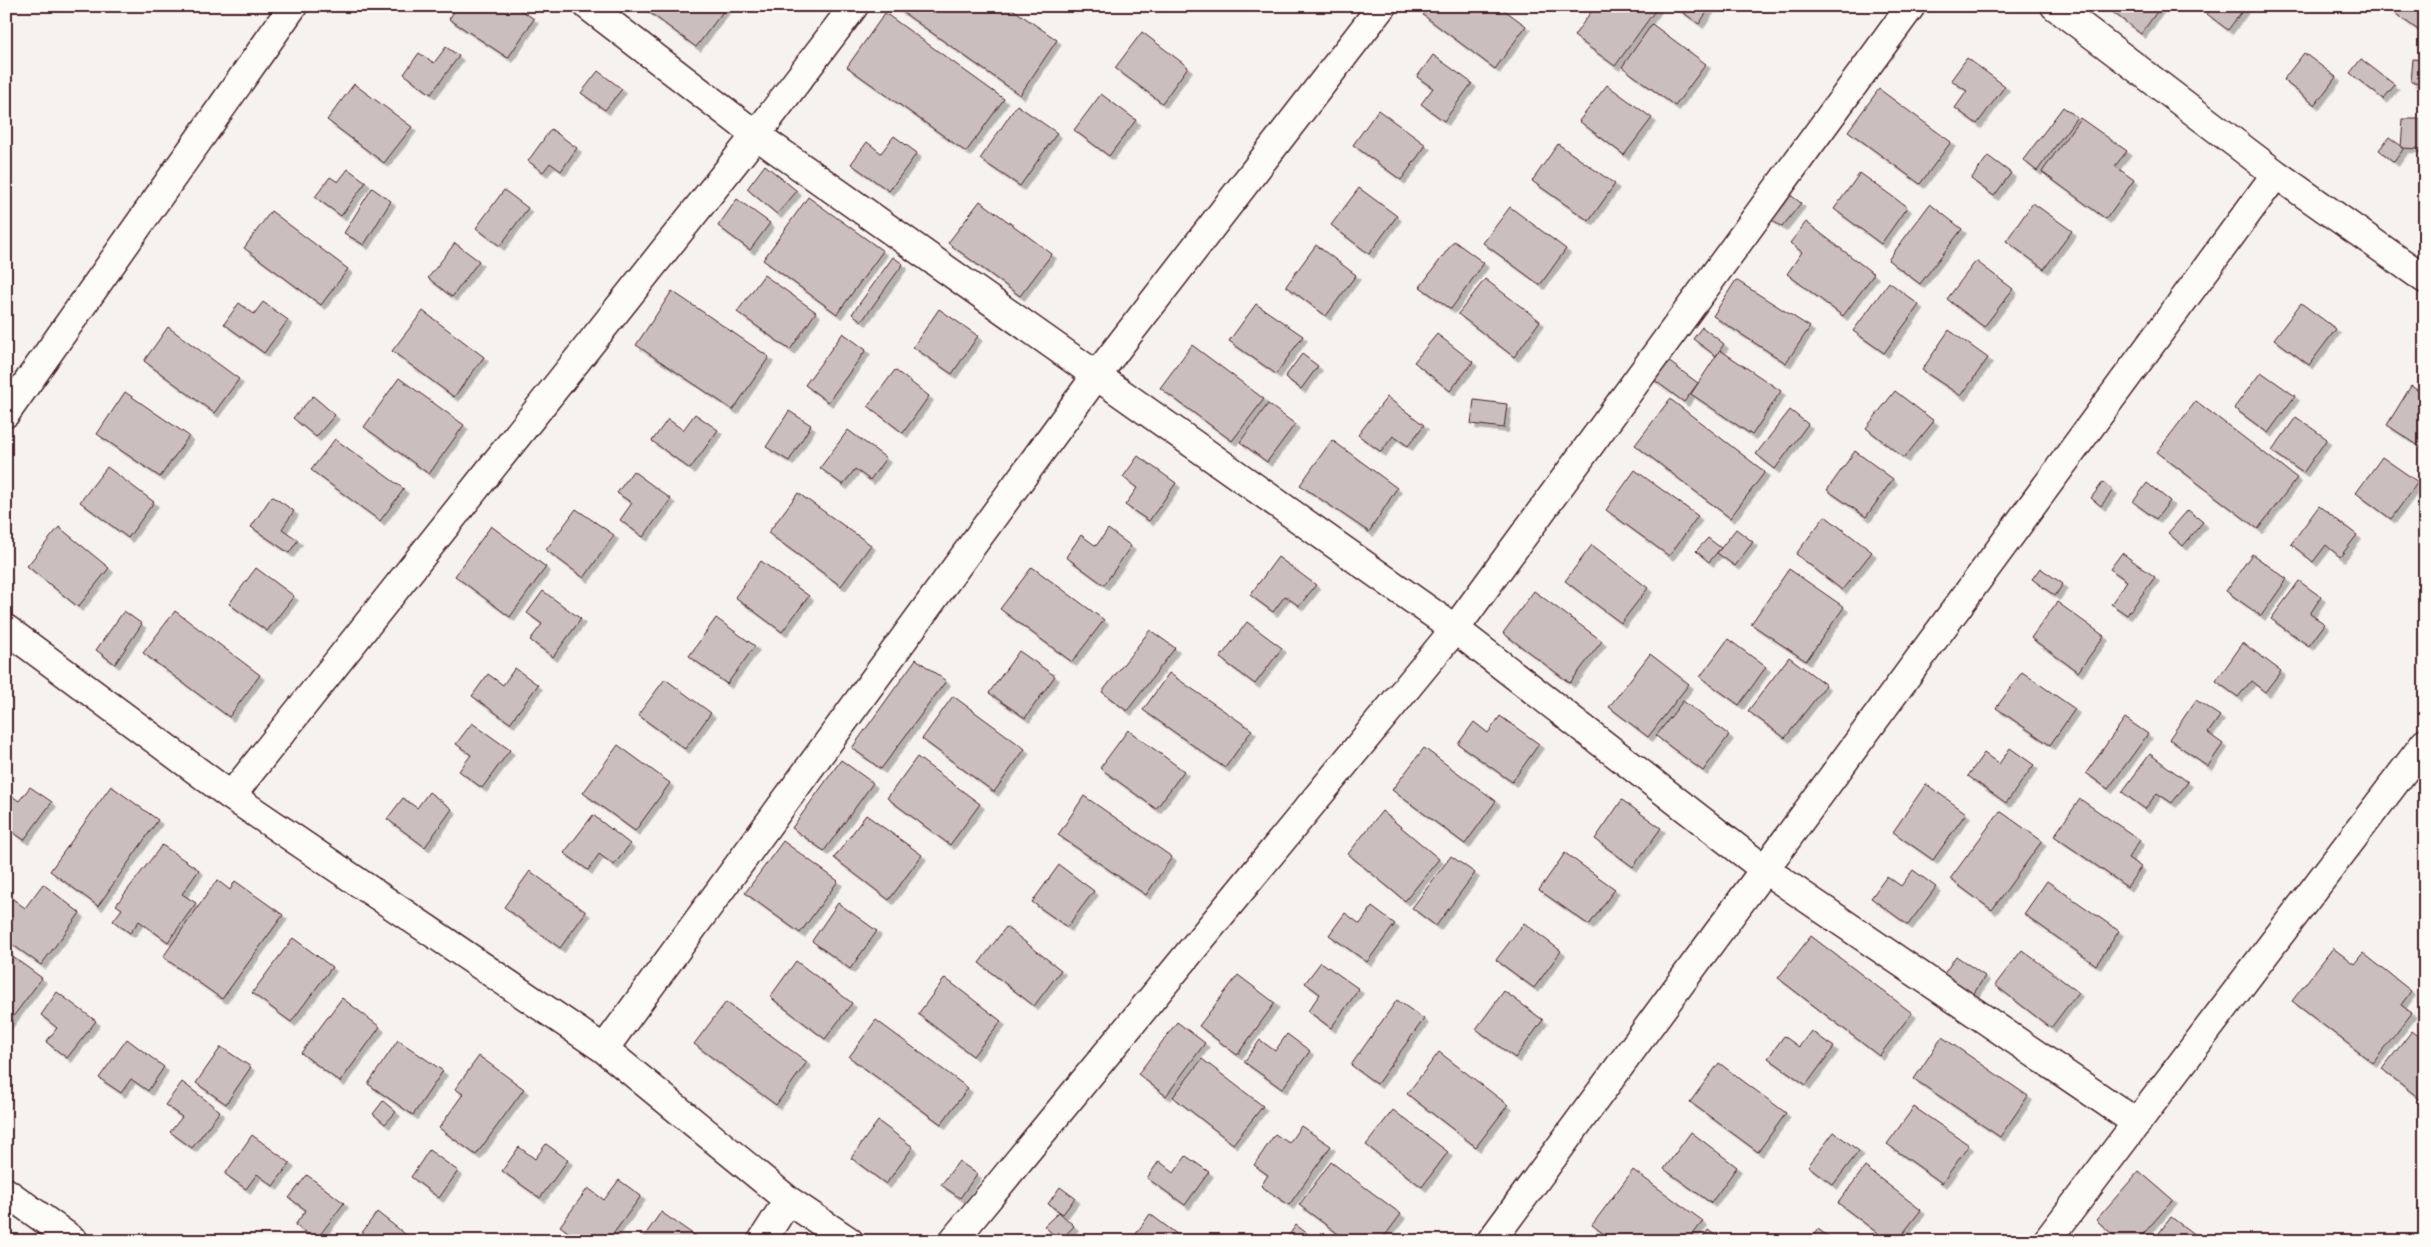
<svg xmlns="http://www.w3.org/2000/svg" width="2431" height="1247" font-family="Itim,sans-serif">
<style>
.building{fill:#cbbfbe;stroke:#4a1f2b;filter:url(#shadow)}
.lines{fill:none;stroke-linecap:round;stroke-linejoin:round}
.street-casing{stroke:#4a1f2b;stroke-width:31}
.street{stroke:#fdfcf7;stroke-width:28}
</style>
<defs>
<filter id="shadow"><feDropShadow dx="4.5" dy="4.5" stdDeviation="0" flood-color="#0004"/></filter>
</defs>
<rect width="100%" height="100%" fill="#f6f3ef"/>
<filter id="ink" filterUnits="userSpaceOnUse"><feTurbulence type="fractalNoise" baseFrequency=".02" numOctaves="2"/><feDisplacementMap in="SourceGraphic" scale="10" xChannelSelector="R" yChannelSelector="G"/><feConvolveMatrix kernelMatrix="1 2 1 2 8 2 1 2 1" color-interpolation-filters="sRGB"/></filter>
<g filter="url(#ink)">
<path class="building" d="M458 6H515L534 19 508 58 449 19Z
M641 6H720L725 9 696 47Z
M894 6H1008L1057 40 1020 95Z
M1430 6H1499L1526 26 1495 69 1423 15Z
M1595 6H1654L1657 8 1615 66 1574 36Z
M1674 6H1711L1699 24Z
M2105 6H2161L2141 34Z
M2213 6H2246L2228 30 2207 14Z
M2385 6H2425V35Z
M885 13 1004 99 966 152 847 67Z
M1652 24 1706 64 1675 106 1622 67Z
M1142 32 1188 67 1162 103 1115 68Z
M446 47 459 56 431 94 404 74 419 53 434 63Z
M2304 53 2336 77 2315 105 2283 80Z
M1433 55 1472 83 1444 121 1421 104 1433 88 1417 77Z
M1967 58 2005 86 1977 124 1955 108 1967 91 1951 80Z
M2361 59 2395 85 2383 99 2350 73Z
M2413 59 2425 60V83L2411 82Z
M598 71 622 89 605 110 581 93Z
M354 84 412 127 384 163 327 120Z
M1607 85 1652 118 1624 155 1579 121Z
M1879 89 1951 142 1920 184 1848 131Z
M1101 94 1136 120 1109 156 1074 130Z
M1017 105 1057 133 1020 186 980 159Z
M2063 107 2077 117 2037 171 2023 160Z
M1378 110 1426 145 1401 180 1353 145Z
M2080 118 2127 151 2115 166 2134 180 2106 219 2042 172Z
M2403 119H2425V149L2401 148Z
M551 129 577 148 561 171 550 163 543 172 528 161Z
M894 136 917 153 889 191 851 164 867 142 881 153Z
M2389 137 2404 148 2394 162 2379 150Z
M1558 144 1615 184 1589 221 1532 181Z
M1988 156 2011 173 1994 196 1971 179Z
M765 165 797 191 777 214 747 189Z
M348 169 366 182 341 216 315 197 330 177 338 182Z
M1860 173 1907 207 1881 244 1834 209Z
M372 188 391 201 364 245 344 233Z
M1359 188 1397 216 1369 254 1331 225Z
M504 190 528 208 500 246 476 228Z
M1789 194 1801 203 1782 227 1770 219Z
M808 197 883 251 837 314 763 260Z
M737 199 770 223 750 250 718 226Z
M980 201 1052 254 1020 296 948 243Z
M2033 203 2072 231 2044 269 2006 241Z
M1930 204 1962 229 1920 284 1888 260Z
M1510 207 1566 249 1540 285 1483 243Z
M271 211 348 269 321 305 244 248Z
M1806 222 1874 274 1843 316 1787 274 1802 252 1790 243Z
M1454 241 1484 263 1451 309 1420 287Z
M455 243 479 261 452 297 428 278Z
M1316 245 1356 275 1326 316 1286 286Z
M893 257 903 264 862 321 852 314Z
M1976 261 2013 289 1984 327 1947 299Z
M764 275 816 312 790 350 737 312Z
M1485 279 1540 321 1514 357 1458 314Z
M1736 280 1810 327 1786 363 1713 316Z
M1889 282 1919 305 1884 353 1853 331Z
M672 291 769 357 733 410 636 345Z
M263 302 288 320 264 353 224 324 239 303 254 314Z
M2301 303 2336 329 2309 365 2274 339Z
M1256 304 1303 336 1276 374 1229 341Z
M939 309 978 336 952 374 913 347Z
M423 311 484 357 454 397 392 351Z
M168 327 239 379 214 413 144 361Z
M1702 327 1724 344 1716 356 1693 339Z
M1949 330 1988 358 1961 396 1922 370Z
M843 333 866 350 828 402 805 385Z
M1437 334 1473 362 1450 391 1414 362Z
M1192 345 1264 399 1232 441 1160 388Z
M1720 350 1781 391 1752 435 1691 394Z
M1302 354 1318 366 1301 389 1285 377Z
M1660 355 1698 383 1684 402 1646 374Z
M895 370 929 396 903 433 868 406Z
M2261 372 2295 396 2268 433 2234 408Z
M399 378 464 425 429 474 364 427Z
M2411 386 2425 395V450L2387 425Z
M1895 391 1934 421 1904 458 1866 428Z
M125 392 189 436 160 477 97 434Z
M313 396 335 415 316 437 293 418Z
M1387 397 1424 425 1408 446 1393 436 1381 452 1358 435Z
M1670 399 1765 472 1730 518 1635 445Z
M1474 400 1507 404 1504 428 1471 424Z
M2196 401 2297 478 2258 529 2157 452Z
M1268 404 1295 424 1267 462 1240 442Z
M1790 410 1808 424 1775 469 1756 454Z
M789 411 811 425 789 461 766 447Z
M695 414 718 430 690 469 652 441 668 419 683 430Z
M2296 417 2327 439 2303 473 2272 451Z
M848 430 886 458 870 480 855 469 843 485 820 468Z
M335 439 404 489 380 521 311 470Z
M1332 440 1397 488 1369 532 1300 485Z
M1855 451 1893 479 1866 517 1827 490Z
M1138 456 1176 483 1149 521 1125 505 1137 488 1123 477Z
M2382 457 2418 482 2391 519 2356 493Z
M107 467 154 502 128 538 80 502Z
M1635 470 1698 516 1669 556 1606 510Z
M633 471 671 499 643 537 620 520 632 503 617 493Z
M2103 482 2113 490 2101 506 2091 498Z
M2147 483 2170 501 2156 519 2133 502Z
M798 493 871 545 841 586 768 533Z
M272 496 294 511 282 529 298 540 289 553 251 527Z
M2319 506 2357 535 2340 557 2326 545 2313 562 2291 544Z
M576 509 614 535 584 578 546 550Z
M2188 510 2203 522 2183 546 2168 533Z
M1825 516 1872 552 1842 590 1796 554Z
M491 526 546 567 510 617 455 576Z
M59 527 109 568 78 607 27 566Z
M1108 529 1131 546 1104 585 1066 557 1081 535 1096 546Z
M1736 529 1753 542 1735 566 1717 553Z
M1708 538 1721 548 1709 562 1696 551Z
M1592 545 1648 588 1621 623 1565 581Z
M2122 553 2155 577 2127 615 2111 604 2127 581 2110 569Z
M2252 554 2287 579 2261 616 2226 591Z
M1278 557 1316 585 1299 606 1285 596 1273 612 1250 595Z
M761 561 809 596 782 632 735 597Z
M1032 567 1104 620 1072 662 1000 609Z
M256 568 294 596 267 631 229 604Z
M2040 568 2063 584 2055 596 2032 579Z
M1789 569 1844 607 1806 661 1751 624Z
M2299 581 2321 597 2310 614 2325 624 2309 646 2271 619Z
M543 591 581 619 553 657 530 640 542 624 527 613Z
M1534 591 1602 641 1570 683 1503 633Z
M2057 602 2104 636 2078 672 2031 638Z
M124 611 142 624 115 664 96 650Z
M175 611 260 675 229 717 143 653Z
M716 618 755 646 727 684 689 656Z
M1247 622 1282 648 1255 684 1220 658Z
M1150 630 1175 648 1127 711 1102 692Z
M1728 639 1766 667 1739 705 1700 677Z
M2243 643 2281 671 2265 692 2251 681 2238 697 2216 681Z
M1019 651 1055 676 1025 718 989 693Z
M1650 654 1689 684 1648 737 1609 707Z
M1789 657 1826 685 1785 738 1748 711Z
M916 659 946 681 881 769 852 748Z
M515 668 538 685 510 723 472 696 488 674 503 685Z
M2022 672 2075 709 2050 745 1996 708Z
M1169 673 1252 730 1225 768 1143 710Z
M665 679 711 713 685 749 638 715Z
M953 696 1025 749 994 792 922 739Z
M2196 700 2220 716 2208 733 2223 744 2208 766 2169 739Z
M1683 701 1729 735 1703 771 1656 736Z
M1500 716 1539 744 1512 782 1458 744 1474 722 1488 733Z
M2125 718 2148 734 2108 789 2086 773Z
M472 723 510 750 482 788 459 771 471 755 456 744Z
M1128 730 1184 771 1156 809 1100 768Z
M618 745 670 783 635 831 583 793Z
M1424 748 1496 801 1465 844 1392 790Z
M2010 748 2034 765 2006 803 1968 776 1984 753 1999 764Z
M2150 754 2188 782 2172 803 2157 793 2145 809 2122 792Z
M917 757 980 804 950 845 887 798Z
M841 760 873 783 824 851 792 828Z
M1926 784 1966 813 1933 860 1893 832Z
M111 786 158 820 98 906 50 871Z
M30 787 52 802 24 840 6 827V792L19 801Z
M429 792 452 809 425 847 387 819 403 798 417 808Z
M1084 796 1172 857 1146 895 1058 835Z
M2080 799 2140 840 2128 858 2141 867 2127 887 2054 836Z
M1622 800 1661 828 1633 867 1595 839Z
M1382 811 1439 859 1405 901 1348 854Z
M2000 811 2042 841 1992 910 1950 879Z
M593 815 630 844 614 865 599 854 588 870 564 853Z
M866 815 922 855 889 900 834 858Z
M783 841 838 881 800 933 745 893Z
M162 845 199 870 182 894 196 903 168 942 139 921 130 933 113 921 122 909 116 905Z
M1565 853 1615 889 1589 925 1539 890Z
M1451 856 1475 873 1436 926 1412 908Z
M1059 865 1094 891 1067 927 1032 902Z
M1913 870 1936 887 1908 925 1871 898 1887 876 1901 886Z
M530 871 586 912 560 948 504 907Z
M217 880 230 890 235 881 283 915 222 999 163 957Z
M2047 881 2119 931 2096 965 2024 914Z
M43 884 80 913 41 965 6 940V908L13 899 25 908Z
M838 903 877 931 850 969 812 941Z
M1372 907 1395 924 1367 962 1329 935 1345 913 1360 924Z
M1524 923 1561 951 1534 988 1496 960Z
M1006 927 1061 970 1034 1006 979 963Z
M1811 936 1912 1013 1879 1056 1778 978Z
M293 938 332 967 291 1022 252 993Z
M2333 948 2354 964 2363 953 2411 991 2401 1005 2412 1013 2373 1063 2292 1001Z
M2022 950 2078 992 2051 1028 1995 985Z
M6 952 42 978 6 1026Z
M1956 956 1985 976 1969 1001 1940 980Z
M796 961 852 1003 825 1039 770 997Z
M1321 962 1359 989 1331 1028 1308 1011 1320 994 1305 983Z
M1238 975 1275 1003 1237 1055 1199 1026Z
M945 978 1001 1021 973 1056 918 1014Z
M1504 991 1543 1020 1515 1058 1476 1029Z
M57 992 96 1021 67 1058 46 1042 57 1028 41 1015Z
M342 998 380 1027 340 1082 301 1053Z
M1397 1000 1424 1019 1377 1084 1351 1065Z
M726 1002 807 1062 776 1105 694 1044Z
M876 1020 968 1088 941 1124 849 1057Z
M1177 1022 1205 1043 1166 1096 1138 1074Z
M1811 1031 1834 1047 1806 1085 1768 1058 1784 1036 1799 1047Z
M2412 1031 2425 1041V1103L2382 1069Z
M1287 1034 1310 1051 1282 1089 1244 1062 1260 1040 1275 1051Z
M1942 1037 2028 1096 2000 1137 1914 1079Z
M127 1039 164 1067 148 1091 131 1079 121 1093 99 1078Z
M398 1040 443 1071 413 1115 368 1084Z
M221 1047 251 1067 226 1104 196 1083Z
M1439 1052 1508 1105 1476 1147 1407 1094Z
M479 1056 524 1089 476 1155 439 1128 463 1094 455 1089Z
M1202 1059 1263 1106 1233 1144 1173 1097Z
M1719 1063 1786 1113 1758 1152 1690 1102Z
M182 1082 220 1111 192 1148 170 1132 182 1117 165 1105Z
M383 1101 396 1112 385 1124 373 1114Z
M1914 1107 1969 1145 1942 1183 1887 1144Z
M1393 1110 1448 1152 1422 1187 1366 1145Z
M878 1121 913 1147 886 1184 851 1158Z
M1301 1126 1331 1146 1289 1205 1261 1186 1268 1175 1254 1165 1275 1134 1289 1143Z
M1691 1132 1737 1167 1711 1203 1664 1169Z
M1834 1132 1859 1151 1833 1185 1808 1166Z
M252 1135 290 1163 273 1186 257 1174 246 1189 225 1174Z
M546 1144 568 1160 540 1198 502 1171 519 1147 535 1159Z
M429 1150 458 1171 439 1198 411 1177Z
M1186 1156 1209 1172 1185 1205 1147 1178 1159 1161 1174 1173Z
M959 1161 977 1174 960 1198 941 1185Z
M1331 1162 1401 1214 1381 1241H1348L1299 1205Z
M1865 1167 1921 1210 1897 1241H1888L1838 1203Z
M1633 1170 1703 1221 1688 1241H1613L1592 1225Z
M2139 1171 2173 1200 2137 1241H2120L2096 1220Z
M307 1175 344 1203 316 1240 295 1225 306 1210 289 1198Z
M619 1180 641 1196 608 1241H580L560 1226 588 1188 604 1200Z
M1060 1187 1075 1198 1063 1214 1048 1204Z
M377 1212 414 1241H356Z
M661 1212 700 1239 699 1241H641Z
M1059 1212 1074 1226 1060 1241 1044 1226Z
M1150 1214 1186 1241H1131Z
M2171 1217 2203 1241H2164L2157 1236Z
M1296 1225 1317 1241H1285Z
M1818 1229 1834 1241H1809Z
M1708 1230 1723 1241H1700Z"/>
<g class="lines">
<defs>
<path id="street" d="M588 6 756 135 1455 629 1764 869 2137 1123
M2055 6 2276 174 2425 279
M6 413 293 6
M6 629 231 796 604 1049 788 1200 849 1241
M231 796 756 135 854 6
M604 1049 1096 376 1382 6
M6 1192 74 1241
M762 1241 788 1200
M953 1241 1455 629 1911 6
M1491 1241 2276 174
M2047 1241 2425 743"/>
</defs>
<use href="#street" class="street-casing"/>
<use href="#street" class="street"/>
</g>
</g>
<rect width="2431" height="1247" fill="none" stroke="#fdfcf7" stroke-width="25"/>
<rect x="12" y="12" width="2406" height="1222" fill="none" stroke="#4a1f2b" stroke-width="2" filter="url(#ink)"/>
</svg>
